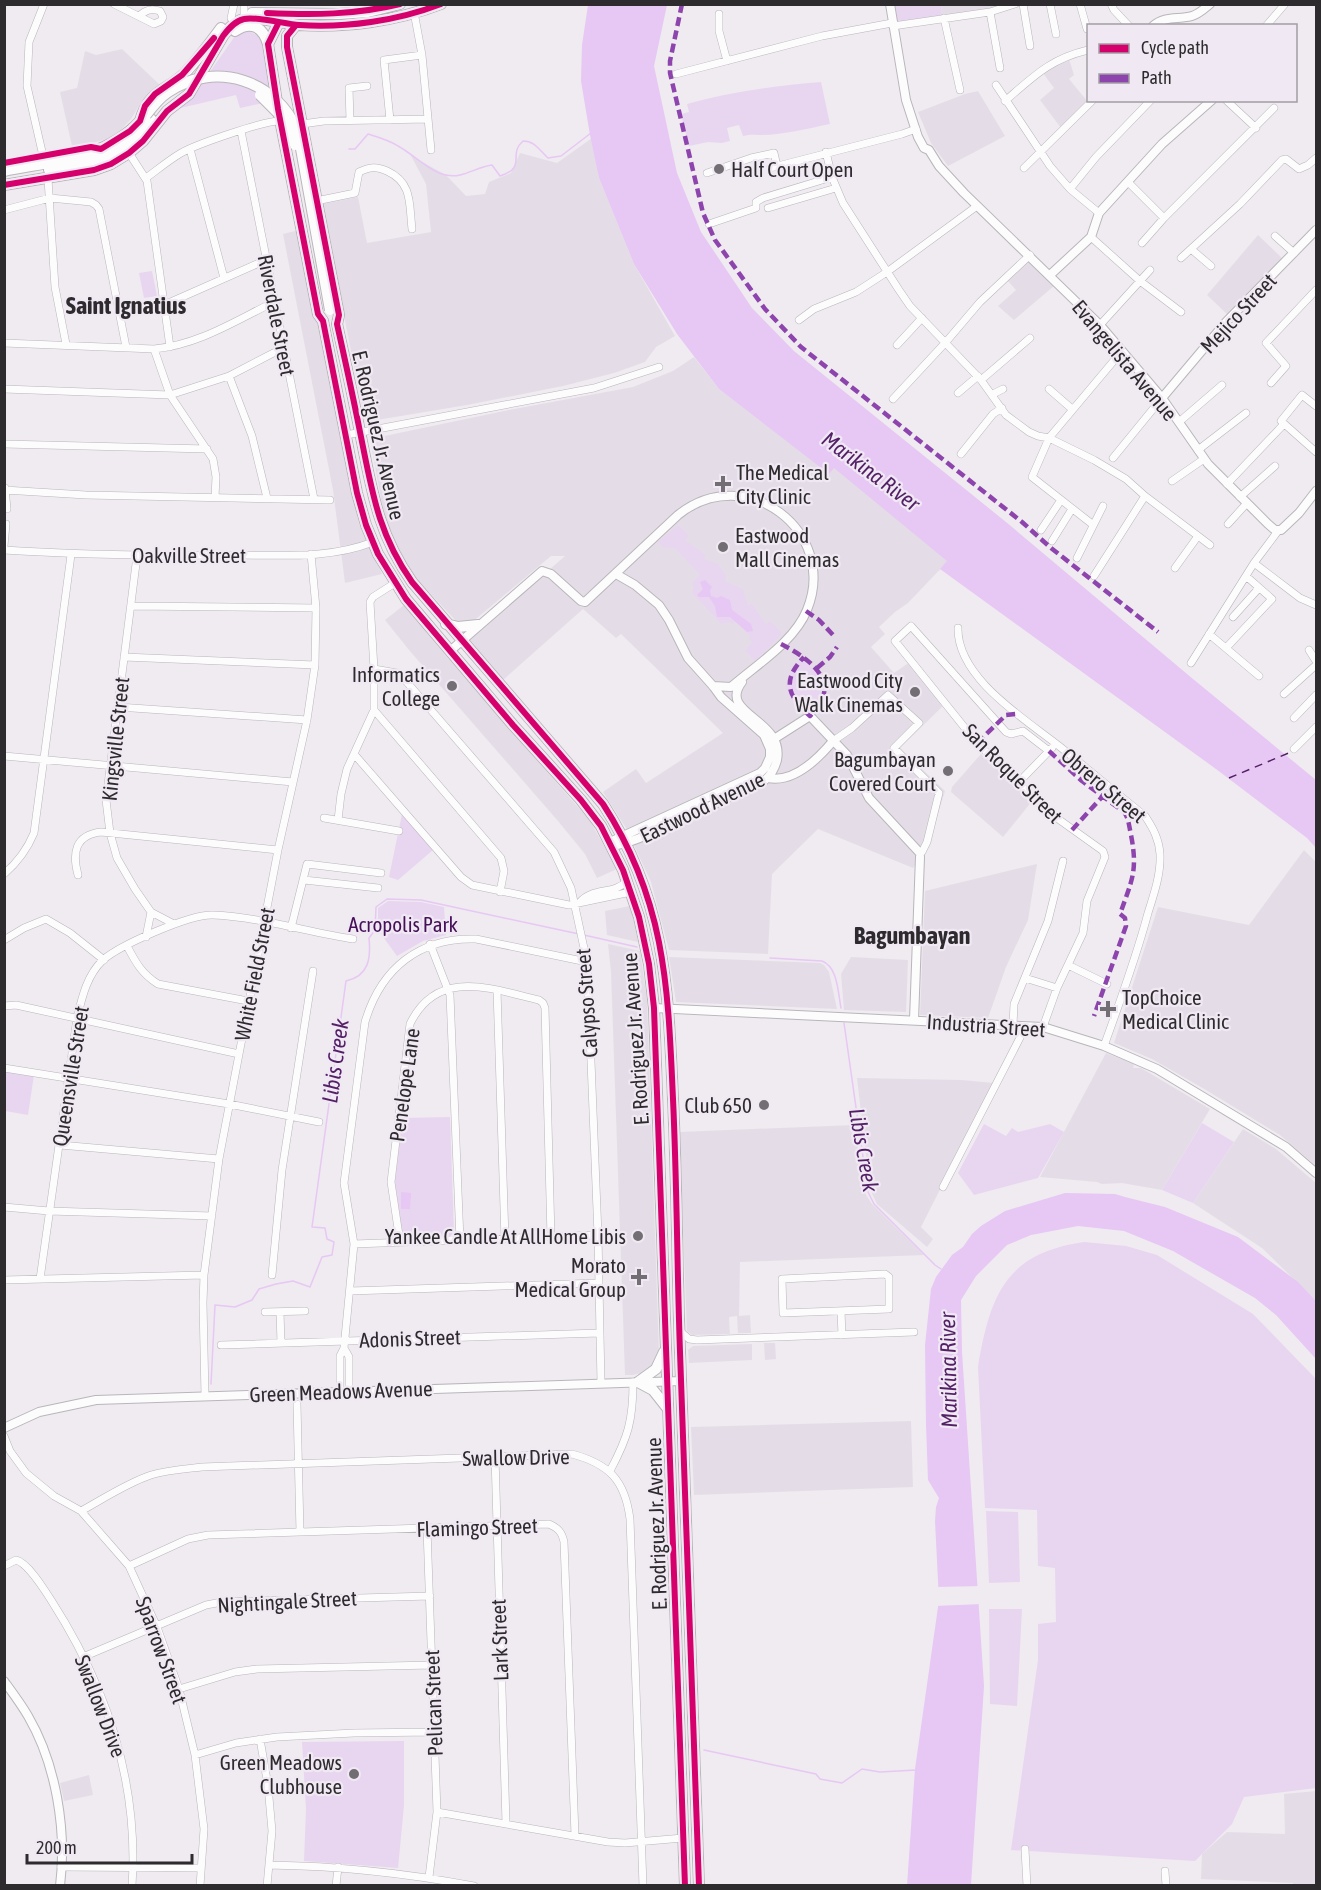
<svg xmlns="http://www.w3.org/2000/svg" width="1321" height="1890" font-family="'Asap Condensed',sans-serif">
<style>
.built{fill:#e4dde7}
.green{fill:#e8d6f0}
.water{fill:#e7c7f3}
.pier{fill:#efebf1}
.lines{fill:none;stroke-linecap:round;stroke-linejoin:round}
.stream{stroke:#e7c7f3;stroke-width:1.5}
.ferry{stroke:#531f66;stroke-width:1.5;stroke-dasharray:8 6;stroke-linecap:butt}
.minor-casing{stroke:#b9b6ba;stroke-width:8}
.tertiary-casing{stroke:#b9b6ba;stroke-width:10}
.primary-casing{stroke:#b9b6ba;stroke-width:12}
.minor{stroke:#fdfcfd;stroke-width:7}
.tertiary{stroke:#fdfcfd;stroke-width:8}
.primary{stroke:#fdfcfd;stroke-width:10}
.primary-bridge-casing{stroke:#b9b6ba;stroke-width:12;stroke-linecap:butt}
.primary-bridge{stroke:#fdfcfd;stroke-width:10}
.quiet{stroke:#8e44ad;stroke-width:4.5;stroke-dasharray:9 4.5;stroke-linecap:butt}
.cycleway-casing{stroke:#f0e9f3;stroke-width:10}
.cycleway{stroke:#d6006c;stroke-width:6}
.poi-dot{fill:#726e73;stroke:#f0e9f3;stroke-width:2}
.labels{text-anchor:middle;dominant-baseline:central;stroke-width:4.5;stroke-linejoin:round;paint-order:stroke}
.poi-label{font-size:21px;fill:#2e2b2f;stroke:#f0e9f3;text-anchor:end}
.street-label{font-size:21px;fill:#2e2b2f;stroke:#f0e9f3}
.park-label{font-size:21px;fill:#461058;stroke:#f0e9f3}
.water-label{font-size:22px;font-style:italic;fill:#531f66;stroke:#f0e9f3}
.quarter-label{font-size:24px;font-weight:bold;fill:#2e2b2f;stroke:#f0e9f3}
</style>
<rect width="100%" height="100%" fill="#efebf1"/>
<path class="built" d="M941 5H1005L992 9 942 15Z
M122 49 160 85 142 101 131 119 121 130 107 139 88 144 72 146 60 92 77 88 85 51 96 55Z
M1069 59 1074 75 1069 79 1088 102 1061 128 1040 100 1054 88 1043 73Z
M978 91 1005 136 948 166 931 143 918 112 965 94Z
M592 138 599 178 634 264 675 336 656 347 645 362 614 373 563 386 467 405 365 422 322 204 358 197 367 243 431 232 426 184 409 152 415 158 446 175 466 196 485 194 489 182 511 173 520 153 557 163Z
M299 230 359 524 382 574 345 583 333 490 283 234Z
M1258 235 1284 260 1229 316 1207 295Z
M1027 259 1054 286 1014 320 998 306 1016 290 1006 279Z
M694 357 719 389 829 473 834 467 948 561 908 603 895 612 879 627 885 634 871 647 894 673 910 662 945 704 900 748 945 791 928 846 913 868 818 829 772 874 768 954 669 950 651 882 626 828 603 792 636 769 646 783 723 733 621 634 616 638 583 609 503 680 469 640 565 556H551L471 623 456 621 414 576 389 530 382 504 370 439 509 410 633 387 673 371Z
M404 605 440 649 590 821 617 869 597 878 585 854 558 821 409 650 385 620Z
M981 754 1033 800 1003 837 951 792 952 787Z
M1304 850 1316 862V1166L1280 1135 1206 1090 1152 1059 1114 1043 1158 907 1249 925Z
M1037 864 1028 920 1006 967 988 1018 920 1015 925 891Z
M630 906 634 922 638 942 607 935 605 911Z
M608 944 640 951 647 1000 659 1353 658 1358 646 1372 633 1375H625L611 972Z
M669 957 820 963 824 965 829 972 837 1009 676 1002Z
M851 957 908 960 906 1012 844 1010 841 974Z
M1106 1053 1134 1064 1133 1068H1141L1210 1109 1162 1190 1122 1183 1102 1184 1097 1182 1040 1177Z
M857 1078 961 1080 994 1083 921 1227 933 1239 927 1247 877 1204 870 1189Z
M854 1125 866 1195 872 1204 924 1255 740 1262 739 1316 750 1315 751 1333H738L737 1316 729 1317 730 1334 692 1335 687 1331 679 1132Z
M1243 1129 1276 1149 1316 1183V1301L1262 1248 1193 1203Z
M764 1343H775L776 1359 765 1360Z
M752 1344V1360L689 1363 688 1350 693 1346Z
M911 1421 913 1487 694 1495 691 1427Z
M89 1775 93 1795 64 1801 60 1783Z
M1316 1791V1885H1293V1883L1201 1879 1202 1854 1227 1832 1285 1834 1284 1794Z"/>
<path class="green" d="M892 5H941L942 15 894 23Z
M249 31 260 37 262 43 273 101 240 108 236 95 172 110 193 96 235 36 242 32Z
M821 82 830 124C810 128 783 135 762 135 755 135 751 134 743 136L739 125 727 128 730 141 722 143 708 142 689 146 681 114 689 112 687 104C731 91 776 86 821 82Z
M152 271 157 296 144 298 139 273Z
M140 301 142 315 126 317 124 303Z
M678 525 689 536 685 540 706 555 704 559 718 564 725 574 726 582 743 589 748 606 752 604 766 624 770 621 781 632V635L755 661 745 651 752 642 749 638 750 636 736 621 732 624 730 622 721 624 692 593 694 588 692 583 700 575 675 548 662 547 658 542Z
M801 658C825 677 829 691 805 713 780 691 781 683 801 658Z
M402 814 433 850 398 880 389 877Z
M388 901 421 902 444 907 446 935 423 941 397 956 378 930V908Z
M4 1070 34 1075 28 1115 5 1111Z
M450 1117 454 1232 449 1238 405 1239 402 1235 395 1182 402 1118Z
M1202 1123 1234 1142 1193 1203 1162 1190Z
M984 1124 1006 1136 1012 1128 1018 1132 1050 1124 1064 1132 1038 1178 974 1195 958 1173Z
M1084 1242 1126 1246 1157 1255 1253 1314 1316 1379V1788L1244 1797 1232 1824 1195 1861 1011 1850 1038 1660V1624L1056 1622 1055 1568 1038 1566 1037 1510 985 1508 978 1367C990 1295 1006 1253 1084 1242Z
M986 1511 1018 1512 1020 1582 989 1583Z
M989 1609H1022L1017 1706 990 1704Z
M404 1741V1805L398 1868 304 1861 306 1809 302 1742Z"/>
<path class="water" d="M588 5H667L654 66 677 173 701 232 752 308 794 351 1006 522 1193 679 1316 780V848L1307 838 1216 769 940 569 947 561 834 468 829 474 719 389 677 334 634 264 599 178 590 135 581 81 582 45Z
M705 580 712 587 710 590 711 596 717 598 721 596 730 600 732 610 751 624 753 631 747 632 730 617H717L715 606 709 597H699L697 595 703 589 700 582Z
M401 1192 411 1193 410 1209H401Z
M1065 1193 1115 1194 1125 1197 1165 1207 1238 1237 1298 1282 1316 1301V1359L1276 1315 1255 1298 1173 1251 1124 1231 1078 1226 1031 1235 1007 1245 976 1276 961 1300 962 1352 984 1686 971 1885 907 1886 915 1769 939 1600 935 1521 936 1507 939 1498 928 1480 926 1424 925 1345 931 1289 936 1277 952 1255 963 1247 972 1234 981 1226 1005 1211Z"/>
<path class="pier" d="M981 1586 982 1604 935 1606V1587Z"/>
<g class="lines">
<path class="stream" d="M349 149H355L368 134C378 137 389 140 398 146 413 154 430 172 446 175 462 179 476 167 492 165L500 176C528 167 507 155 523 141 535 141 539 150 548 158L561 156 591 133
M584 935 637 947
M770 958 822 961C838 967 838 993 841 1008
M844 1023 868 1192 874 1204 935 1265 941 1269
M211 1384 215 1305 235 1307 252 1300 259 1289 276 1284 293 1281 310 1287 322 1257 332 1255 334 1242 327 1239 325 1228 312 1227 346 981C369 976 371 958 369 938L375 930 376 907 387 899 421 900 579 934
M704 1750 816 1774 820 1779 842 1783 862 1769 880 1772 916 1770"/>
<path class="ferry" d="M1229 778 1291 752"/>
<defs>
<path id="minor" d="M114 4 154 24 161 21 163 17 160 11C151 8 146 10 139 16
M244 4V13
M1023 4 1030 46
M1050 4 1056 34
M1080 4 1087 29
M1111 4 1114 10 1129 26
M414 12 422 55 431 150
M990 12 1000 68
M719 14V31L727 61
M231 18 234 4
M944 18 960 90
M893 26 990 12 1015 4
M1266 26 1285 4
M676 74 822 36 892 23
M996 85 1050 166 1070 189 1099 213
M1226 100 1256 128
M1005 101C1034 76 1050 59 1088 50
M350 120 349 88 367 86
M390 120 384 60 422 55
M302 124 324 121 428 119
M241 131 314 499
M190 149 224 278
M826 152 832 177 843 203 899 290 910 306 981 380 1006 415 1029 432 1038 436 1049 438 1094 460 1126 479 1145 496 1210 545
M129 153 147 181 170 347
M43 156 27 86 29 42 44 4
M770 168 902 134 916 129
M1024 168 1093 100
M707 173 751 158 774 153 777 166
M146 178C157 170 169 160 181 153 197 144 263 121 280 121
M48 179 55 287 66 344
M1128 182 1164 218
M1070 189 1096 157 1151 100
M316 201 355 193 359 172C370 167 376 166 387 171 413 183 409 204 412 229
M768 208 836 188
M4 210 50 198 91 202 96 205 99 209 126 347
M709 224 756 208V202L763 198 832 177
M1275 236 1294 253
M1091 237 1140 281 1181 312
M1142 243 1164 218 1274 108
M1191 249 1211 266
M1181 258 1240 204 1282 160 1286 159 1299 169 1308 165 1316 158
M164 305 266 260
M799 320 814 309 856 292 887 272 977 206
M1100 325 1150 270
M4 343 154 349C198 345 235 321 274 302
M897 345 922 318
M154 349 170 395 213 459 216 477 215 497
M229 376 252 436 267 498
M981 380 1030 338
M1271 383 1286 366 1266 343 1316 290
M4 389 170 395 229 376 283 348
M1049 389 1072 409
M958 393 978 376
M993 394 1003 389
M893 399 946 342 980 302 1030 255
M1316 406 1302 395 1281 421 1316 452
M1179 422 1222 385
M346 435 594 388 659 367
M4 444 207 449
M1198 450 1246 413
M961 454 993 414 1002 408
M1113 458 1162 398
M1172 481 1204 459
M1227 484 1284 424
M5 488 7 509
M4 490 86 495 330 500
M1240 497 1275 466
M1092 524 1032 477 1049 438 1122 351
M1228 524 1247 503
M1041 530 1061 500
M1052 541 1072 509
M4 546 6 524
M4 550C82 555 159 556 237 555 282 555 330 559 373 542
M137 556 106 800 110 833 117 858 135 889 151 912 174 924
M1077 558 1103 506
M1254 563 1300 598 1316 605
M1175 568 1198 536
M1094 576 1145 496
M131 606 316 608
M1233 617 1259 588
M958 628C957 678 1025 719 1059 746 1088 769 1116 793 1145 816 1153 828 1159 839 1160 854 1161 874 1154 894 1148 913 1136 958 1120 1002 1104 1046
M1209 634 1259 676
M1226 648 1272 599 1246 576
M1309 650 1316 661
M124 657 315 665
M1191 663 1254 563 1278 531
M374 669 397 673 405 680 554 852 571 888 587 962 598 1235 601 1383
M1284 694 1316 665
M118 707 307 720
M374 710 501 858 504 871 500 892
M1294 718 1316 695
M833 741 852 728 888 695 919 723 894 748 939 793 927 842 922 852
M1294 749 1316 727
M354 754 461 877 472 885 569 905 631 892
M4 756 293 782
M1018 783 1052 748
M324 818 399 831
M338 820 341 794 347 769 374 710V669L370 602 373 597 395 583
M4 874C18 862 27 850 34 833L71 555
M78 875C72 853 75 835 101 832L278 850
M304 880 378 888
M580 902C593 887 614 895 627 881
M291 928 307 864 381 873
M146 937 151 912
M4 940 24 928 46 919 70 933 104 960
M430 944 450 995 460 1240
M127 946C136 963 142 974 158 984L248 1001
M1068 965 1107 984
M1025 978 1057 988
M497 990 505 1239
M4 1006 16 1005 239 1054
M1013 1025 1014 1004 1048 921 1063 861
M1043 1027 1057 988 1083 933 1087 901 1105 857 1103 851 1047 811 977 743 895 641 911 626 1006 732 1011 734 1023 731 1049 751
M4 1068 229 1104 319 1122
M60 1145 219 1159
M943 1187 1026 1026
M4 1207 49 1211 212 1216
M400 1242 391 1182 410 1024C437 967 492 989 539 1000L543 1003 545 1008 551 1237
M354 1244 598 1235
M885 1274 889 1277V1309L783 1313 782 1279Z
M272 1275 282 1170 313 971
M40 1279 77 1018C82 997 87 975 103 960 120 945 190 914 213 915 260 917 307 932 353 939
M4 1280 204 1275
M350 1291 599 1283
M841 1311 842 1335
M265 1312 305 1311
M280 1312 281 1343
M680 1331 689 1339 697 1340 914 1332
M221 1345 599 1333
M344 1348 349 1357V1391
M340 1391V1356L344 1348 354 1244 344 1183 365 1022C381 968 420 937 476 939L587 962
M205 1396 203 1303 204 1275 219 1159 278 850 307 720 315 665 316 608 311 554
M297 1404 300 1532
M4 1436 10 1451 26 1473 54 1496 81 1511 129 1566 157 1627 179 1689 195 1755 204 1829 200 1886
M495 1457 506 1823
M610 1471C628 1437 633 1421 633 1382
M81 1511C103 1499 127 1483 151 1475 168 1470 185 1469 202 1467L572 1454C609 1464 625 1480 630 1519L643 1886
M427 1529 437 1812 429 1877
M4 1566 16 1560C28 1563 44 1589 51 1600 107 1687 139 1782 132 1886
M129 1566 188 1539 208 1535 549 1524C558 1528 562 1532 564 1542L575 1835
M83 1657 206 1605 222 1602 430 1596
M179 1689 235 1672 257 1669 432 1665
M260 1739 268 1786 272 1831 267 1886
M195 1755 236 1743 277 1737 354 1733 434 1732
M437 1812 608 1842 625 1843 683 1838
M1025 1849 1027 1886
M269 1865C340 1866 405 1873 474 1886
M61 1867 201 1868
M1165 1871 1166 1886
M336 1886 338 1867"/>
<path id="tertiary" d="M890 4 906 100 918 137 924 148 929 150 939 166 964 193 1100 325 1162 398 1208 464 1268 524 1275 530H1281L1299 513 1316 491
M1153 26C1165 15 1179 20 1192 16 1199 14 1204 9 1210 4
M1050 275 1091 237 1099 213 1162 144 1212 100
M1162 398 1226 322 1316 230
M450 651 542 571 551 574 581 601 585 602 678 515C746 460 839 532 807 610 794 642 756 665 731 687L713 686
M774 739 810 716 847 755 869 798 919 852
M768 778C793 783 818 759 833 741
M610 842 760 773 765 768 770 757V749L764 735 721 697 713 686 688 658 669 620 659 605 635 585 616 574
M612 846C631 843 647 835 664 827 684 818 704 809 723 800 737 793 753 788 765 780 771 775 775 768 777 760 785 719 717 714 742 682
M654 1008 1043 1027 1104 1046 1157 1069 1286 1147 1316 1173
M914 1020 920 857
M4 1428 39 1412 96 1400 682 1381
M4 1681C12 1692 21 1704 28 1716 56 1764 67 1830 60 1886"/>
<path id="primary" d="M252 13 339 14 368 12 400 4
M293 14 278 24 268 44 278 109 318 314 323 321 357 493 366 525 378 554 406 599 513 725 581 800 601 826 623 870 639 917 649 964 654 1008 685 1886
M296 25 287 36V47L339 315 337 324C345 360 353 396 360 432 372 490 377 532 412 582L603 804C666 901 668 988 673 1099 677 1184 677 1268 680 1352 687 1530 694 1708 699 1886
M235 31C251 20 263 27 268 44
M140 121C148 91 166 91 185 73 198 59 210 43 221 28
M49 170C101 161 115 161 151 119
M4 171C53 161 106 159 141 120
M4 185 94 170 111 164 129 153 143 141 167 111 189 94 223 36C229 28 235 21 244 19 256 16 285 24 299 25 346 28 397 21 441 4
M446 624 458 627 478 625
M638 1382 656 1369 664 1352
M638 1382 653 1390 668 1409"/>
</defs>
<use href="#minor" class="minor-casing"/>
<use href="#tertiary" class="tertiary-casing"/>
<use href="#primary" class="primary-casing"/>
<use href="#minor" class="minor"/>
<use href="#tertiary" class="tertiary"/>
<use href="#primary" class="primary"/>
<defs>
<path id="primary-bridge" d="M260 95 283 118 295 145
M146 115C152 107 159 98 168 92 215 60 277 80 298 132L330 310"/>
</defs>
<use href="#primary-bridge" class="primary-bridge-casing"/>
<use href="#primary-bridge" class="primary-bridge"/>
<path class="quiet" d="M682 4 670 61V73L703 213 715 240 765 309 801 347 1022 522 1051 548 1158 632
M806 611 819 620 834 636
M781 644C811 659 844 684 810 716 788 696 781 681 804 657
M817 668 830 657 837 647
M977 743 1006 715 1016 714
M1049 751 1082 781 1124 812C1129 819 1129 826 1131 835 1138 871 1132 880 1120 914L1125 918 1126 926 1094 1016
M1072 830 1102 797"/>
<defs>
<path id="cycleway" d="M267 13C313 15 355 15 400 4
M278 24 268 44 278 109 318 314 323 321 357 493 366 525 378 554 406 599 513 725 581 800 601 826 623 870 639 917 649 964 654 1008 685 1886
M296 25 287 36V47L339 315 337 324C345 360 353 396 360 432 372 490 377 532 412 582L603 804C666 901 668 988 673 1099 677 1184 677 1268 680 1352 687 1530 694 1708 699 1886
M4 163 91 147 101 149 130 131 140 121 145 106 155 94 182 75 214 38
M4 185 94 170 111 164 129 153 143 141 167 111 189 94 223 36C229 28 235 21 244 19 256 16 285 24 299 25 346 28 397 21 441 4"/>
</defs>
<use href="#cycleway" class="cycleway-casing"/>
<use href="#cycleway" class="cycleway"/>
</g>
<g class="poi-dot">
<circle cx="719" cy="169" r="6"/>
<path d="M720 475h6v6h6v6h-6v6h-6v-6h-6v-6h6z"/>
<circle cx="723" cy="547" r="6"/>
<circle cx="452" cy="686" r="6"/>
<circle cx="915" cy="692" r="6"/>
<circle cx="948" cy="771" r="6"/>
<path d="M1105 1000h6v6h6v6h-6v6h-6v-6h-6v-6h6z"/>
<circle cx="764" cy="1105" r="6"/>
<circle cx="638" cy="1236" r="6"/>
<path d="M636 1268h6v6h6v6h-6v6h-6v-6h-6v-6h6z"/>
<circle cx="354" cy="1774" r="6"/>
</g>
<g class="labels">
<g class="poi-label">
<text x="731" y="169" text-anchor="start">Half Court Open</text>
<text x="736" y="472" text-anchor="start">The Medical<tspan x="736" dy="24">City Clinic</tspan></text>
<text x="735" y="535" text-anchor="start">Eastwood<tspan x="735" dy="24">Mall Cinemas</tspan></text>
<text x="440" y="674">Informatics<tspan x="440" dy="24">College</tspan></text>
<text x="903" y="680">Eastwood City<tspan x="903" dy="24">Walk Cinemas</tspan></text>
<text x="936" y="759">Bagumbayan<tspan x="936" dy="24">Covered Court</tspan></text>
<text x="1122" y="997" text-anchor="start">TopChoice<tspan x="1122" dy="24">Medical Clinic</tspan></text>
<text x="752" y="1105">Club 650</text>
<text x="626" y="1236">Yankee Candle At AllHome Libis</text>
<text x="626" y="1265">Morato<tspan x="626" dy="24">Medical Group</tspan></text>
<text x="342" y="1762">Green Meadows<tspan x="342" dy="24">Clubhouse</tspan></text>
</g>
<g class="street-label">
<text transform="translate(1238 313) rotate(-47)">Mejico Street</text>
<text transform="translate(277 315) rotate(79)">Riverdale Street</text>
<text transform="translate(1125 360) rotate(50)">Evangelista Avenue</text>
<text transform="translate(379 435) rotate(77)">E. Rodriguez Jr. Avenue</text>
<text x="189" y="555">Oakville Street</text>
<text transform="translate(115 739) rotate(-84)">Kingsville Street</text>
<text transform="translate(1013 773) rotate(45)">San Roque Street</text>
<text transform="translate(1104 785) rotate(40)">Obrero Street</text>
<text transform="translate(702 807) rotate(-26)">Eastwood Avenue</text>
<text transform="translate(254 974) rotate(-79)">White Field Street</text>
<text transform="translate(586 1003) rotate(-94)">Calypso Street</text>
<text transform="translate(986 1025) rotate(4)">Industria Street</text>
<text transform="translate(635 1039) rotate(-94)">E. Rodriguez Jr. Avenue</text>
<text transform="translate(70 1076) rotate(-81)">Queensville Street</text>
<text transform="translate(404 1085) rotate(-82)">Penelope Lane</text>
<text transform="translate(410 1338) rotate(-2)">Adonis Street</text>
<text transform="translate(341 1391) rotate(-2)">Green Meadows Avenue</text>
<text transform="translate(516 1457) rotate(-1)">Swallow Drive</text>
<text transform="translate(656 1524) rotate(-92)">E. Rodriguez Jr. Avenue</text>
<text transform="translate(477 1527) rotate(-2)">Flamingo Street</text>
<text transform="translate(287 1601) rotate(-3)">Nightingale Street</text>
<text transform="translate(499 1640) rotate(-92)">Lark Street</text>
<text transform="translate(162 1650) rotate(70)">Sparrow Street</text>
<text transform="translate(433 1703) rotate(-92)">Pelican Street</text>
<text transform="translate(101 1706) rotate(69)">Swallow Drive</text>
</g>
<g class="park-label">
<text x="403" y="924">Acropolis Park</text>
</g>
<g class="water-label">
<text transform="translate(871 471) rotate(37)">Marikina River</text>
<text transform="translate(335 1061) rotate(-82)">Libis Creek</text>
<text transform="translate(864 1150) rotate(80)">Libis Creek</text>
<text transform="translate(948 1370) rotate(-91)">Marikina River</text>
</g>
<g class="quarter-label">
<text x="126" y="305">Saint Ignatius</text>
<text x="912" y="935">Bagumbayan</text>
</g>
</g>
<rect width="1321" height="1890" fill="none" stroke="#2e2b2f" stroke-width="12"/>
<rect x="1087" y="24" width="210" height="78" fill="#f0e9f3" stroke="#a29da5" stroke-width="1.5"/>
<rect x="1099" y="44" width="30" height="9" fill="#d6006c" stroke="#a29da5" stroke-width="1.5"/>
<text x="1141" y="54" font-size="18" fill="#2e2b2f">Cycle path</text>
<rect x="1099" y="74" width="30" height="9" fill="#8e44ad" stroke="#a29da5" stroke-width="1.5"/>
<text x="1141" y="84" font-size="18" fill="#2e2b2f">Path</text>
<path d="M27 1854v9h165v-9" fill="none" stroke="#2e2b2f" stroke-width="3"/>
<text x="36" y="1854" font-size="18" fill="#2e2b2f" stroke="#f0e9f3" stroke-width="4.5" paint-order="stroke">200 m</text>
</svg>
